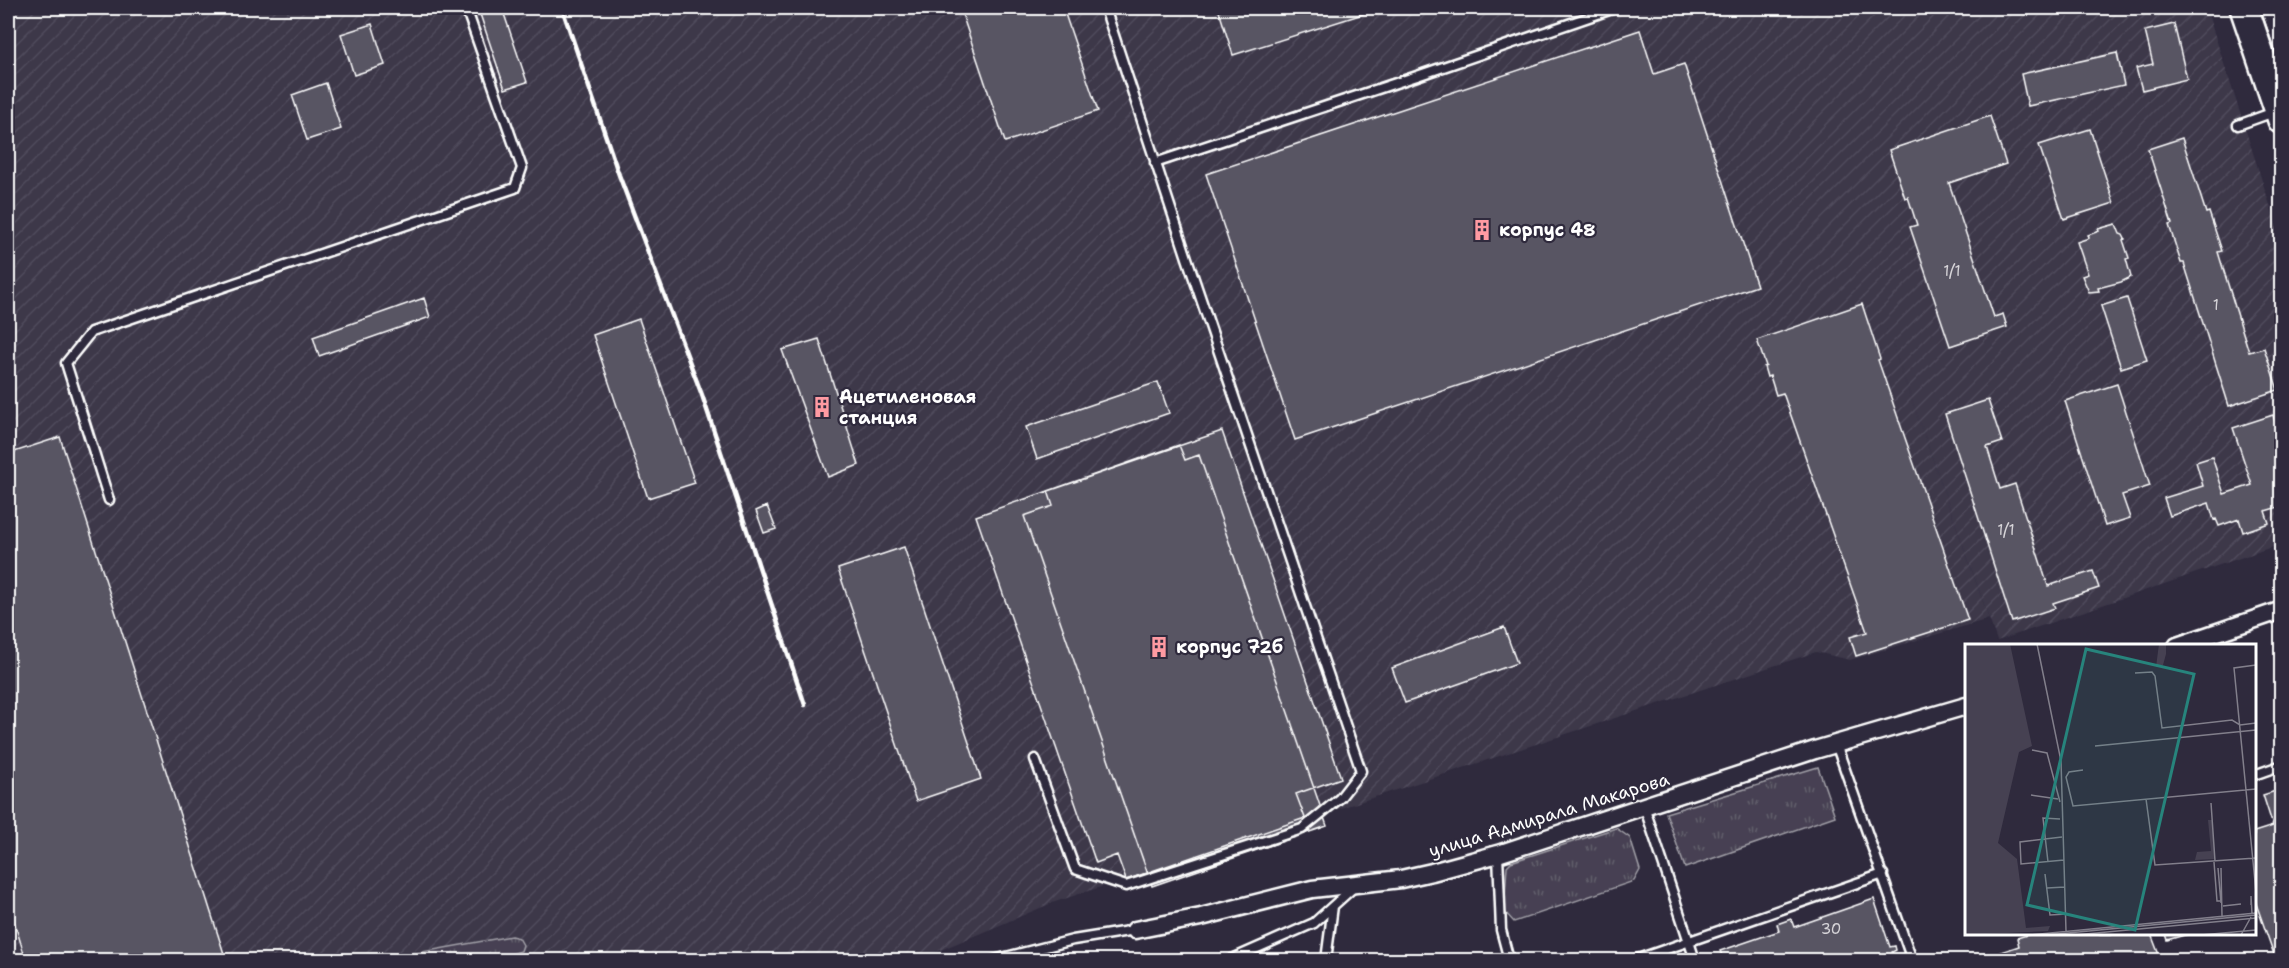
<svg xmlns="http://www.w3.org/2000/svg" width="2289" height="968" font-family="'Shantell Sans',sans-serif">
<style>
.industrial{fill:url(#industrial-furrows)}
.grass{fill:url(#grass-tufts);stroke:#a2a0a8;stroke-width:1.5}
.building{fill:#595564;stroke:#fff;stroke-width:1.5}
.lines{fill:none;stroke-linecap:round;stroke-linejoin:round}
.service-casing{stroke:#fff;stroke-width:13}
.minor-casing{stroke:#fff;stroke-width:21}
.primary-casing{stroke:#fff;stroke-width:32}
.service{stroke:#2f2a3d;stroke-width:8}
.minor{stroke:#2f2a3d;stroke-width:16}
.primary{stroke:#2f2a3d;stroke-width:27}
.tram{stroke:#fff;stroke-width:1.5}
.rail{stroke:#fff;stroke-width:4.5}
.labels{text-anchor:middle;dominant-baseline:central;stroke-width:4.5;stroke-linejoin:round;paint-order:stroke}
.number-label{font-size:15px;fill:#d6d4d8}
.poi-label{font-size:18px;font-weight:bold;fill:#fff;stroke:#2f2a3d;text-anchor:start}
.street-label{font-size:18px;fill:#fff;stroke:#2f2a3d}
.inset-road{fill:none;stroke:#827f8b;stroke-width:1.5}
.view{fill:#27847c;fill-opacity:0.15;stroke:#27847c;stroke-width:3}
.inset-edge{fill:none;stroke:#fff;stroke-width:3}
</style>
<defs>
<pattern id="industrial-furrows" width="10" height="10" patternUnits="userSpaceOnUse" patternTransform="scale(1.5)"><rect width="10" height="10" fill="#3c3749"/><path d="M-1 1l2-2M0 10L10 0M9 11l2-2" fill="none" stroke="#504b5b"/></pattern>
<pattern id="grass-tufts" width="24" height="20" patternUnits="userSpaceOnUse" patternTransform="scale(1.5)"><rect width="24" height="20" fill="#464152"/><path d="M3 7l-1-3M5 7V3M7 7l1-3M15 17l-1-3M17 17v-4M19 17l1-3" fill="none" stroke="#625e6c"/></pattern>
</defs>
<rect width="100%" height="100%" fill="#2f2a3d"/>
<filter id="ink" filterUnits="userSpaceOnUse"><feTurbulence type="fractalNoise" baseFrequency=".0167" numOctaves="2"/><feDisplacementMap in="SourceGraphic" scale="12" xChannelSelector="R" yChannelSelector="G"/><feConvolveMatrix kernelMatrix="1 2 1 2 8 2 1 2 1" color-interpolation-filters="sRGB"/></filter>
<g filter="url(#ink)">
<path class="industrial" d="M8 8H2206L2281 239V544L1997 641 1881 313 1989 619 1850 660 1816 652 1052 903 917 960H8Z"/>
<path class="grass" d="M1818 767 1835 816 1685 868 1666 813Z
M1616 828 1630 838 1640 870 1634 881 1514 922 1504 911 1507 866 1511 862Z
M511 936 519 938 523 945 521 951 492 960H378Z"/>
<path class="building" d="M502 8 527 82 505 89 480 14Z
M960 8H1063L1098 111 1005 142Z
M1218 8H1382L1233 55Z
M372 24 385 65 354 75 341 34Z
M2174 24 2187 79 2142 90 2136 68 2153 64 2145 31Z
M1640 30 1654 74 1684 64 1757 286 1295 440 1206 174Z
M2117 53 2124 85 2028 106 2021 74Z
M326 83 341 129 307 140 292 95Z
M1990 116 2006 164 1949 183 1994 317 2003 314 2007 327 1950 346 1910 227 1917 225 1908 197 1905 198 1889 150Z
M2090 129 2114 203 2064 219 2039 145Z
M2182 138 2206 213 2209 212 2222 251 2218 252 2249 352 2264 348 2278 390 2229 406 2184 263H2181L2169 225 2172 224 2148 149Z
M2116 224 2120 234 2123 235 2125 239 2123 240 2129 258 2126 259 2131 277 2121 282 2098 288 2099 291 2089 292 2082 276 2088 274 2077 242 2089 238 2088 235 2099 231 2098 229Z
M424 298 430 317 319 356 313 337Z
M2127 298 2147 360 2121 368 2101 306Z
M1862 304 1880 359 1878 360 1968 620 1856 656 1850 637 1867 632 1783 393 1776 395 1770 376 1767 377 1764 367 1766 366 1757 340Z
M639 319 695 483 648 498 593 335Z
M819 339 859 465 828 477 782 350Z
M1158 382 1169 413 1037 459 1026 427Z
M2117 384 2150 486 2122 495 2130 518 2105 526 2065 401Z
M1988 400 2002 442 1987 447 2000 489 2015 484 2048 586 2093 571 2099 588 2053 603 2055 608 2012 622 1945 414Z
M2273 415 2282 443V506L2265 511 2269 523 2243 532 2239 519 2219 526 2216 519 2214 520 2209 503 2170 516 2164 498 2203 486 2196 462 2212 457 2224 494 2252 485 2233 428Z
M1222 431 1341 778 1296 794 1305 818 1126 880 1117 855 1096 863 976 516Z
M60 437 226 960H26L8 902V454Z
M1179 445 1185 460 1199 455 1327 826 1152 886 1024 516 1053 506 1048 491Z
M767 506 776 529 764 533 756 511Z
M904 547 981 779 916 801 838 569Z
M1504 627 1517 663 1405 703 1392 668Z
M2282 789V960H2276L2254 898V832L2273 826 2263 795Z
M1874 899 1890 947 1895 946 1896 950 1892 952 1895 960H1724L1720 951 1779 931 1777 924 1791 919 1794 927Z
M2030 934H2151L2161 960H1997L1995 954 2019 946 2017 938Z
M2165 934H2188L2167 940Z
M1464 955 1465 960H1439Z"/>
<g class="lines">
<defs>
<path id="service" d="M2238 125 2274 112
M1155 163 1417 76 1615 8
M109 500 66 363 91 332 515 188 522 168 466 8
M1836 744 1912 960
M1035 759 1075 869 1126 886 1302 829 1340 798 1361 771 1187 258 1105 8
M2254 775 2282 765
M1644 806 1695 960
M1498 854 1501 930 1509 960
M994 960 1073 940 1135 930
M1230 960 1314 923 1354 887
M1326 960 1333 906
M1635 960 1883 874"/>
<path id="minor" d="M2177 646 2282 610
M1135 930 1201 917 1312 889 1401 879 1432 872 1498 854 1815 750 1966 706"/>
<path id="primary" d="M2244 8 2282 120"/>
</defs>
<use href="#service" class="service-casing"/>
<use href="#minor" class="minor-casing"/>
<use href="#primary" class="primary-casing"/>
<use href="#service" class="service"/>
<use href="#minor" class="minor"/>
<use href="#primary" class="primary"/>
<path class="tram" d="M2260 8 2282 71"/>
<path class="rail" d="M562 8 619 175 702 395 805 705"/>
</g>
</g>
<defs>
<symbol id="building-bare" viewBox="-9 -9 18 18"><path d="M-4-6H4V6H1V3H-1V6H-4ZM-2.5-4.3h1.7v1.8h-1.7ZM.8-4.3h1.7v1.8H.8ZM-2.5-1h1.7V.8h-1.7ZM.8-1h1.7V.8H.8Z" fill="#ff9aa2" stroke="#2f2a3d" stroke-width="2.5" paint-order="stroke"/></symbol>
</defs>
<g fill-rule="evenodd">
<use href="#building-bare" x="1467" y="215" width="30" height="30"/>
<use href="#building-bare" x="807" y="392" width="30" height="30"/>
<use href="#building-bare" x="1144" y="632" width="30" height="30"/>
</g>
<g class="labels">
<g class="number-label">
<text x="1952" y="271">1/1</text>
<text x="2216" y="305">1</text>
<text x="2006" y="530">1/1</text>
<text x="1831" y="929">30</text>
</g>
<g class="poi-label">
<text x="1499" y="230">корпус 48</text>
<text x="839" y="397">Ацетиленовая<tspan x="839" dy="21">станция</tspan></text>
<text x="1176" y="647">корпус 72б</text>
</g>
<g class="street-label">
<text transform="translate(1549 815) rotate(-17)">улица Адмирала Макарова</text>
</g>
</g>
<g transform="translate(1965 644)">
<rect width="291" height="291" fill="#2f2a3d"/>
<path d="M0 0H45L67 102 54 108 33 199 52 215 61 284 85 282 83 287 0 291ZM194 0H201V10L198 21 191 23ZM243 176H247L250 215 230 216 232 208 246 207Z" fill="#464152"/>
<path class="inset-road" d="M72 0 96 117 101 287M170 29 187 28 190 32 197 84 267 76 275 81 291 79M130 102 291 86M67 106 82 109 95 158M118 126 104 128 101 133 108 162 291 145M66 151 93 155M181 155 190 221 291 214M246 159 250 217M97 193 55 198 56 220 99 216M83 218 78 174 95 175M249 218 252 257H256M253 224 256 259M256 224 257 272M80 230 85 271 102 270M82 244 100 243M291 248 269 24 291 21M286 261V252L287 270M258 262 276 260M65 291 291 269M82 291 291 271M110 291 291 274M236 291 291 286M276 291 286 273"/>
<path class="view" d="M121 5 229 30 170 286 62 261Z"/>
<rect width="291" height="291" class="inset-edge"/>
</g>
<rect width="2289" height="968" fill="none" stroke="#2f2a3d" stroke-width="30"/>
<rect x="15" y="15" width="2259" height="938" fill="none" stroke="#fff" stroke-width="2" filter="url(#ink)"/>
</svg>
